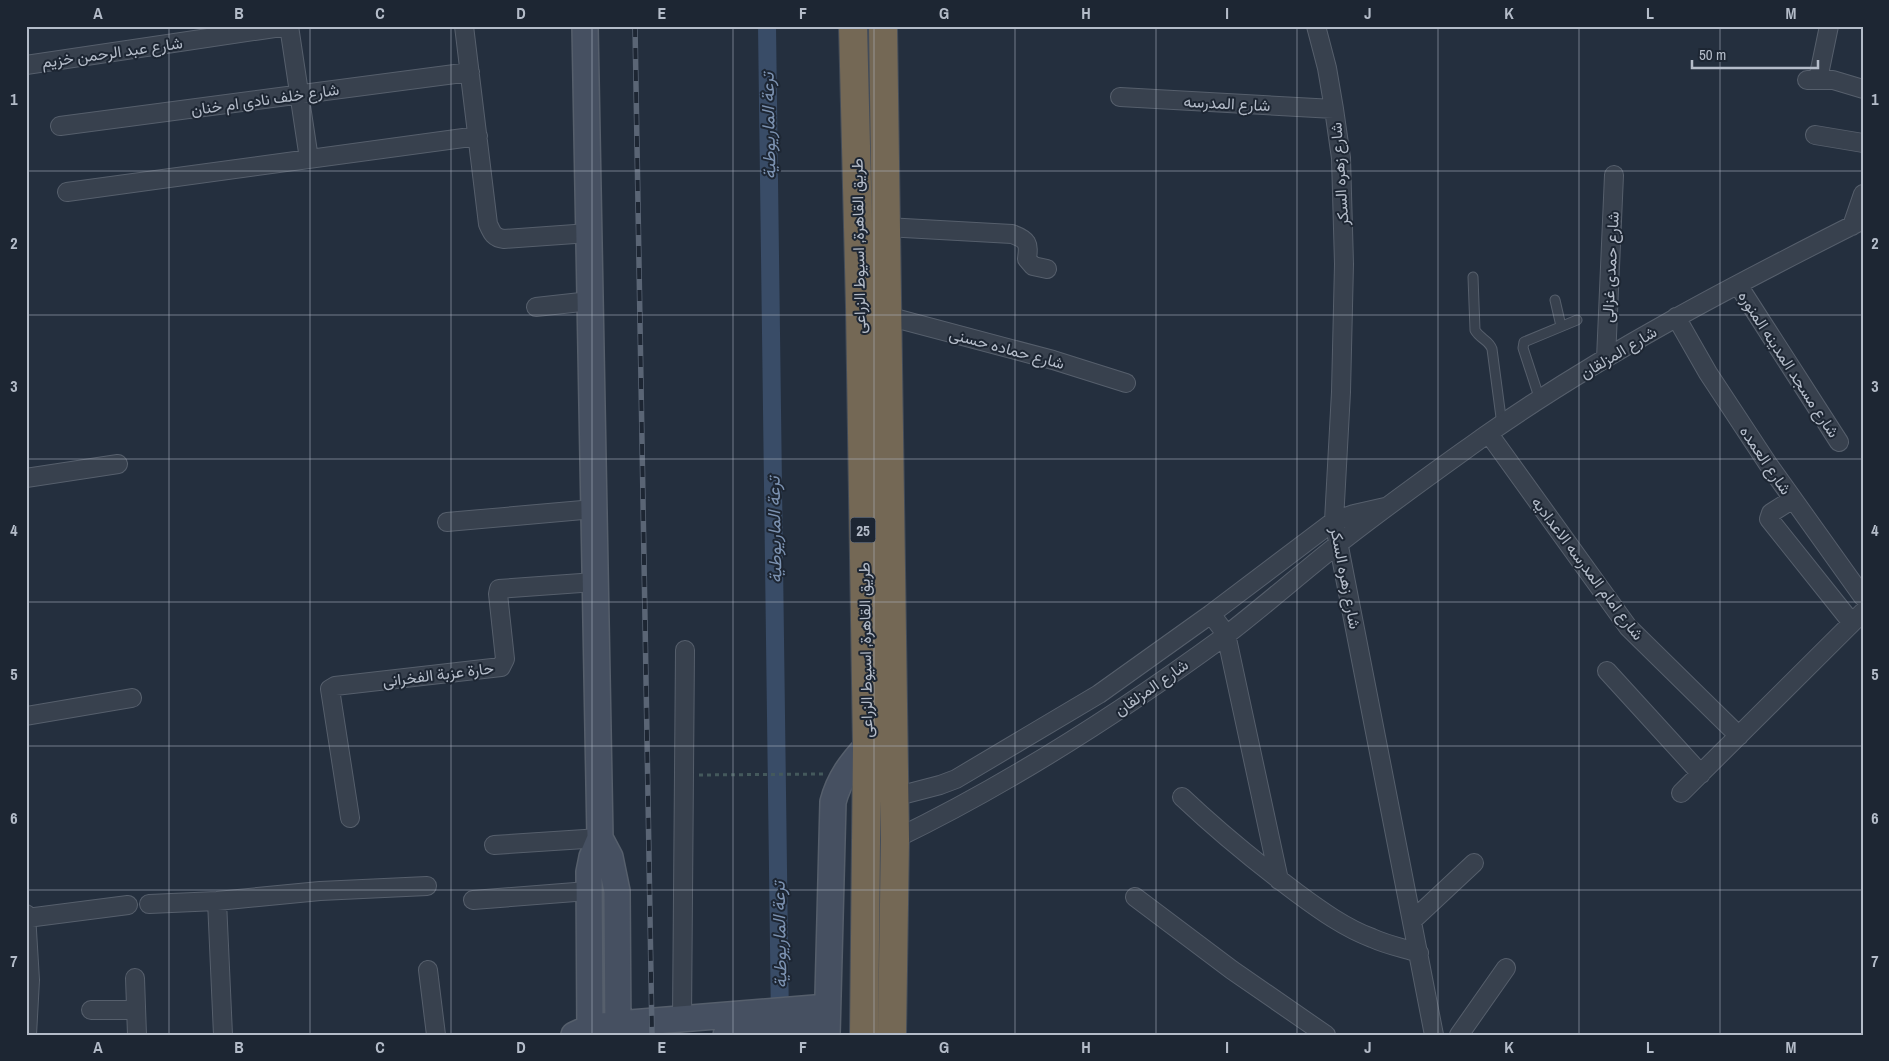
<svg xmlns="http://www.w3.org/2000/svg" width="1889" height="1061" font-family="'Archivo Narrow',Vazirmatn,sans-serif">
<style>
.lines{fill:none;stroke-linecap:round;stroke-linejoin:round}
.canal{stroke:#394c67;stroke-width:18}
.lane-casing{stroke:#565f6c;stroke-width:11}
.street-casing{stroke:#565f6c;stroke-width:20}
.secondary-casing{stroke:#565f6c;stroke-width:28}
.highway-casing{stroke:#434c59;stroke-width:30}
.path{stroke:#44595c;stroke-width:3;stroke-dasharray:4 4;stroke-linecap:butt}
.lane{stroke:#38414e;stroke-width:9}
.street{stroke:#38414e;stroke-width:18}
.secondary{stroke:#465061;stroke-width:25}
.highway{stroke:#746855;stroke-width:28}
.rail-casing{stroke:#5a6575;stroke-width:5.5}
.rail{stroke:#1d2633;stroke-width:4;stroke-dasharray:11;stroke-linecap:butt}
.grid{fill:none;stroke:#b4bcc9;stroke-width:1;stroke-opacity:0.55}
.labels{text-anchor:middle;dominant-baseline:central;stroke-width:4;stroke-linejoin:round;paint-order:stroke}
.shield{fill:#1d2633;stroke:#878f9c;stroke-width:1}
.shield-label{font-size:15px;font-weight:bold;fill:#b4bcc9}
.street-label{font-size:16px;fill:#b4bcc9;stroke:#1d2633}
.water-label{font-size:18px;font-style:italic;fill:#7c92b1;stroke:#1d2633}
.neatline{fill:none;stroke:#b4bcc9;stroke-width:2}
.grid-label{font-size:16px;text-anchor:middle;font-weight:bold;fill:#b4bcc9}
</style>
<rect width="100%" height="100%" fill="#242f3e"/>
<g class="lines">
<path class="canal" d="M767 26 780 1022"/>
<defs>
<path id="lane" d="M1473 277 1475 330C1480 339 1489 340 1492 349L1502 425
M1555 300 1561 326
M1540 400 1523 348 1524 342 1577 320"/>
<path id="street" d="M289 26 309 159
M464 26 488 224C492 233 494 238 504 239L589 233
M1316 26 1327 68 1334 109 1341 158 1344 264 1341 392 1334 521 1434 1035
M26 65 288 26
M1818 79 1829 26
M1807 80H1833L1863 89
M1120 97 1334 109
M60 126 470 72
M1815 135 1863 143
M67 192 478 136
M1852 226 1863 194
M886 227 1012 234C1028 240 1029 243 1027 259L1033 266 1047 269
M1738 285 1839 442
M536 307 590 301
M887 316 1053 360 1126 383
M1676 317 1708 373 1768 464 1863 597
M1606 359 1614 175
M1489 434 1628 627 1739 736
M26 478 118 464
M1793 499 1771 513 1769 519 1852 623
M447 522 594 509
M1211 614 1226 634 1279 880
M1607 671 1701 774
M26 716 132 698
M1681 793 1863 612
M894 797 940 785 956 779 1099 694 1211 614 1334 521 1354 514 1385 507
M1182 797C1218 831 1257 863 1297 893 1320 910 1345 928 1372 938 1387 945 1403 948 1419 953
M350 818 330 689 335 686 501 667 505 659 498 594 499 589 595 582
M895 839C1011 783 1121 712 1225 636 1263 607 1299 575 1337 545 1385 507 1436 471 1486 435 1605 352 1734 285 1863 220
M494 845 600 838
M1135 897 1232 970 1326 1035
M473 900 588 891
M217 901 223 1035
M149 904 217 901 320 891 427 886
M26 914 30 980 27 1035
M27 918 128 905
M1413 920 1474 863
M428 970 436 1035
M135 978 137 1035
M91 1010H136
M682 1019 685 650
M1459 1035 1506 968"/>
<path id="secondary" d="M585 26 600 838 592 857 589 872 590 1035
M600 838 610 857 617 891 618 1035
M574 1035 589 1028 618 1024 827 1007
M726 1035 748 1032 827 1031
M827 1035 833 802C839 779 851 763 867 746"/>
<path id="highway" d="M853 26 860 307 867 746 864 1035
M883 26 895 839 892 1035"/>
</defs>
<use href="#lane" class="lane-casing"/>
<use href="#street" class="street-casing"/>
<use href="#secondary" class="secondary-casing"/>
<use href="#highway" class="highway-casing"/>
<path class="path" d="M699 775 823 774"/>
<use href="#lane" class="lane"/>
<use href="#street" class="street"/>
<use href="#secondary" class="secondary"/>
<use href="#highway" class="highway"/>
<defs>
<path id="rail" d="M635 26 652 1035"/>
</defs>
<use href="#rail" class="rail-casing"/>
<use href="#rail" class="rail"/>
</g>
<path class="grid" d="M169 26V1035M310 26V1035M451 26V1035M592 26V1035M733 26V1035M874 26V1035M1015 26V1035M1156 26V1035M1297 26V1035M1438 26V1035M1579 26V1035M1720 26V1035M26 171H1863M26 315H1863M26 459H1863M26 602H1863M26 746H1863M26 890H1863"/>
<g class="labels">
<rect class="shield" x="850.5" y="517.5" width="25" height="25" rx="4"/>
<g class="shield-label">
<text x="863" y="530">25</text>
</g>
<g class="street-label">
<text transform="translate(112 52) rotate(-8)">شارع عبد الرحمن خزيم</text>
<text transform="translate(265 99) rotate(-8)">شارع خلف نادى ام خنان</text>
<text transform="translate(1227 103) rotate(3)">شارع المدرسه</text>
<text transform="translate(1339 174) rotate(-94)">شارع زهره السكر</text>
<text transform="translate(858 246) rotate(-91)">طريق القاهرة, اسيوط الزراعى</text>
<text transform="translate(1610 267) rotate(-87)">شارع حمدى غزالى</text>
<text transform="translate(1007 348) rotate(15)">شارع حماده حسنى</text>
<text transform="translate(1618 352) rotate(-31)">شارع المزلقان</text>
<text transform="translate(1789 364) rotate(57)">شارع مسجد المدينه المنوره</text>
<text transform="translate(1766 460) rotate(56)">شارع العمده</text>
<text transform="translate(1588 568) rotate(53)">شارع امام المدرسه الاعداديه</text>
<text transform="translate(1346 578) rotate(79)">شارع زهره السكر</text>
<text transform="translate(865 650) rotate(-91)">طريق القاهرة, اسيوط الزراعى</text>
<text transform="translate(438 674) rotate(-7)">حارة عزبة الفخرانى</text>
<text transform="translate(1151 687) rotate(-35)">شارع المزلقان</text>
</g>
<g class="water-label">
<text transform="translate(768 126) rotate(-91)">ترعة الماريوطية</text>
<text transform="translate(774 530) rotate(-91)">ترعة الماريوطية</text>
<text transform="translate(779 935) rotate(-91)">ترعة الماريوطية</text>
</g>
</g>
<rect width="1889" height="1061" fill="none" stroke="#1d2633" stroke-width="55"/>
<path d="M1692 60v8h126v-8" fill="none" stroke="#b4bcc9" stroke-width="2.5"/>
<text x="1699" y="60" font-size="15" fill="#b4bcc9" stroke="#1d2633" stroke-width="4" paint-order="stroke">50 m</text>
<rect x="28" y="28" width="1834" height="1006" class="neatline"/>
<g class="grid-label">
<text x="98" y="19">A</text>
<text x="239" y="19">B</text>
<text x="380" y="19">C</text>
<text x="521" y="19">D</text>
<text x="662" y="19">E</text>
<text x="803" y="19">F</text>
<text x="944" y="19">G</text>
<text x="1086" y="19">H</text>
<text x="1227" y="19">I</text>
<text x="1368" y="19">J</text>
<text x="1509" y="19">K</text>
<text x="1650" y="19">L</text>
<text x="1791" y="19">M</text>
<text x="14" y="105">1</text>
<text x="1875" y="105">1</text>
<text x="14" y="249">2</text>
<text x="1875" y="249">2</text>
<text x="14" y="392">3</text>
<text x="1875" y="392">3</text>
<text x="14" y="536">4</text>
<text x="1875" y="536">4</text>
<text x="14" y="680">5</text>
<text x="1875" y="680">5</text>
<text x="14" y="824">6</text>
<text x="1875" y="824">6</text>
<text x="14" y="967">7</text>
<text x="1875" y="967">7</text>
<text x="98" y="1053">A</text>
<text x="239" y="1053">B</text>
<text x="380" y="1053">C</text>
<text x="521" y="1053">D</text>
<text x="662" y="1053">E</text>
<text x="803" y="1053">F</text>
<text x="944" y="1053">G</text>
<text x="1086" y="1053">H</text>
<text x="1227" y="1053">I</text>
<text x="1368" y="1053">J</text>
<text x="1509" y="1053">K</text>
<text x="1650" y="1053">L</text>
<text x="1791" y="1053">M</text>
</g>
</svg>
